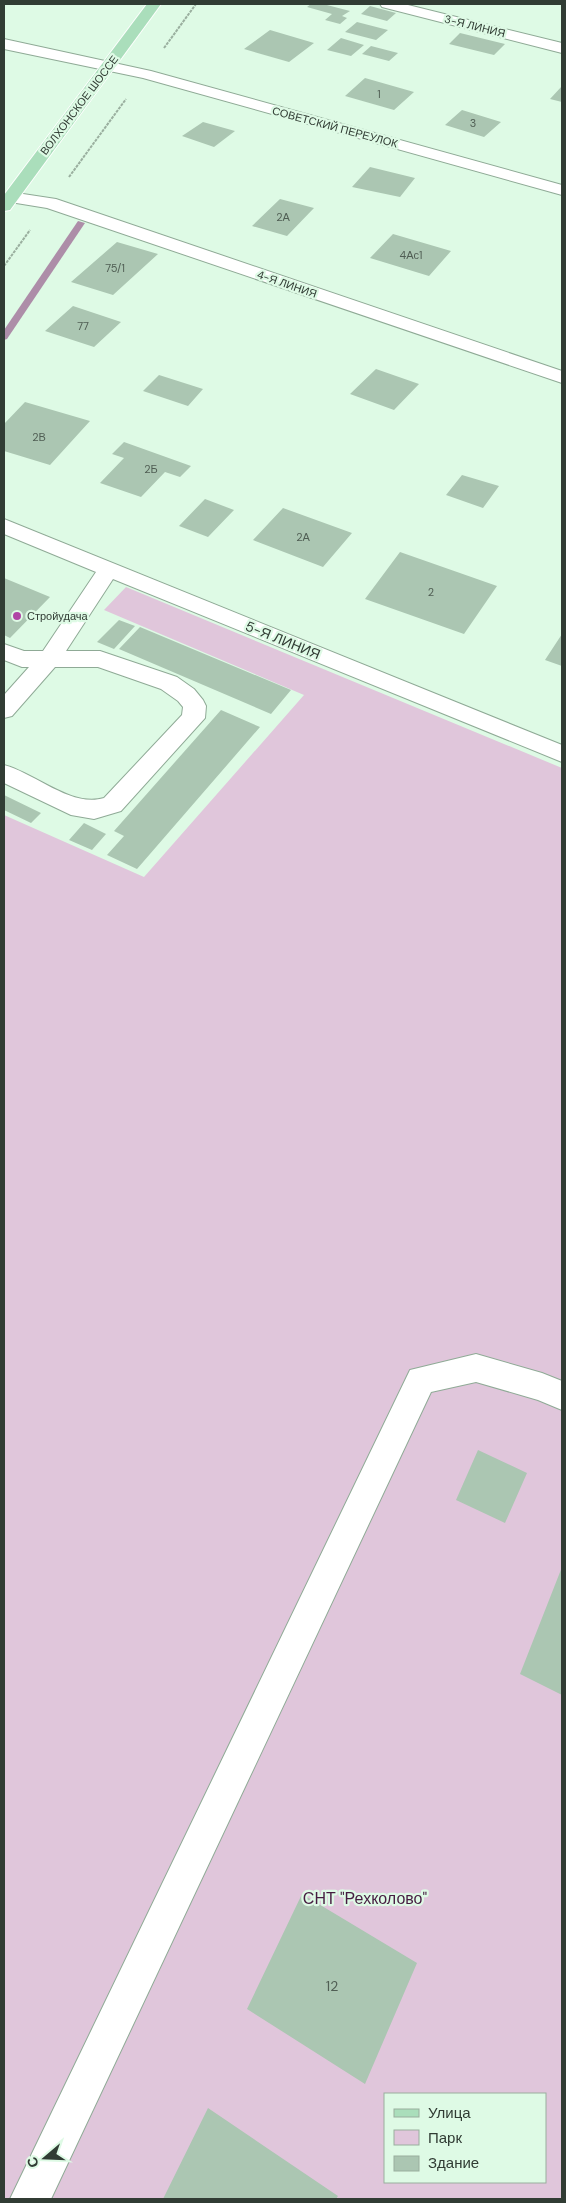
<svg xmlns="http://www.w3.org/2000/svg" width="566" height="2203" font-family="'DM Sans',sans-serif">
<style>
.green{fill:#e0c6db;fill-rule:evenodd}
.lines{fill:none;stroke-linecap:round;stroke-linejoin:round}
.stream{fill:#ad8da8;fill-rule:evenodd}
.building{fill:#abc6b2}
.minor-casing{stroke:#8faa96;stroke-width:2}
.major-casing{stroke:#fff;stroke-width:2}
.path{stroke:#9aaf9f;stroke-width:2;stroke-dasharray:3 1;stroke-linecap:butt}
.minor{fill:#fff;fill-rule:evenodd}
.major{fill:#aadebb;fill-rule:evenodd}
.poi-dot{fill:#b044a5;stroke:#defae5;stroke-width:2}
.labels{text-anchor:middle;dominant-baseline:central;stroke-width:4.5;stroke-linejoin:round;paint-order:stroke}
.far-street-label{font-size:11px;fill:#313c34;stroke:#defae5}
.number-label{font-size:11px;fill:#505e54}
.far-poi-label{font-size:11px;fill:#313c34;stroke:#defae5;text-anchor:start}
.street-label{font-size:14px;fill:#313c34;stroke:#defae5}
.near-number-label{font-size:14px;fill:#505e54}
.near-park-label{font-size:16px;fill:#461c41;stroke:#defae5}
</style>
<rect width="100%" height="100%" fill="#defae5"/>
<path class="green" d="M126 587 562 768V2199H4V815L144 877 304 695 104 610ZM385 2094H545V2182H385Z"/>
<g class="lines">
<path class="stream" d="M78 221 85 223 7 339 4 340V330Z"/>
</g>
<path class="building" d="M311 4H323L350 11 342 16 347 18 340 24 325 20 332 14 307 7Z
M370 6 396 13 387 21 361 14Z
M357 22 388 30 376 40 345 32Z
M270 30 314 43 289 62 244 49Z
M460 33 505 44 494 55 449 44Z
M341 38 364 45 351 56 327 50Z
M371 46 398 53 389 61 362 54Z
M365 78 414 92 394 110 345 96Z
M562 86V102L550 99Z
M462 110 501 122 484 137 445 125Z
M203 122 235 131 214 147 182 136Z
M370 167 415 178 400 197 352 187Z
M280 199 314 208 287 236 252 226Z
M393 234 451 251 429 276 370 258Z
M117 242 158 254 113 295 71 282Z
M73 306 121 322 94 347 45 331Z
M376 369 419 384 394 410 350 394Z
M159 375 203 389 188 406 143 391Z
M25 402 90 421 50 465 4 451V424Z
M124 442 191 466 180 477 165 472 141 497 100 483 124 458 112 454Z
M462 475 499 486 483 508 446 495Z
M205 499 234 510 208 537 179 526Z
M283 508 352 533 323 567 253 540Z
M400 552 497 586 464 634 365 599Z
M4 578 50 597 10 638 4 635Z
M119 620 135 626 114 649 97 642Z
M140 627 291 690 271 714 119 649Z
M562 634V666L545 660Z
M221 710 260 727 137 869 107 855 124 836 114 831Z
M4 795 41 813 31 823 4 810Z
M84 823 106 834 92 850 69 840Z
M478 1450 527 1473 505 1523 456 1500Z
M562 1567V1695L520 1674Z
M302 1894 417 1963 365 2084 247 2009Z
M208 2108 338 2196 336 2199H163Z"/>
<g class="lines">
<defs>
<path id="minor" d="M380 4H404L562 43V53L382 7Z
M4 39 151 71 562 185V195L143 78 4 49Z
M10 192 56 199 562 371V383L47 208 4 201V194Z
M4 519 562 745V762L113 579 66 651H100L177 677 194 689 203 700 206 706 205 718 121 811 94 819 71 815 4 783V765C35 773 71 808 104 798L182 715 183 707 178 701 161 689 98 667H55L12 716 4 718V695L29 667H22L4 660V644L24 651H43L96 572 4 534Z
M476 1354 542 1373 562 1381V1410L538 1400 476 1382 431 1392 51 2199H10L410 1370Z"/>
<path id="major" d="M147 4H161L10 210 4 211V195Z"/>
</defs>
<use href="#minor" class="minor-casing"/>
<use href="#major" class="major-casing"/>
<path class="path" d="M164 48 196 4
M69 177 126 99
M4 266 30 230"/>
<use href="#minor" class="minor"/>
<use href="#major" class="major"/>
</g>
<circle class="poi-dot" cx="17" cy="616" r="5"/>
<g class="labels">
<g class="far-street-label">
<text transform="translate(475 26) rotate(14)">3-Я ЛИНИЯ</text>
<text transform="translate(79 105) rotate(-53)">ВОЛХОНСКОЕ ШОССЕ</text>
<text transform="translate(335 127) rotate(15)">СОВЕТСКИЙ ПЕРЕУЛОК</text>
<text transform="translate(287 284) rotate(19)">4-Я ЛИНИЯ</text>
</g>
<g class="number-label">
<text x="379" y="94">1</text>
<text x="473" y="123">3</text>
<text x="283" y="217">2А</text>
<text x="411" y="255">4Ас1</text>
<text x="115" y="268">75/1</text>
<text x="83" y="326">77</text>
<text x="39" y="437">2В</text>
<text x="151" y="469">2Б</text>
<text x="303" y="537">2А</text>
<text x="431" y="592">2</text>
</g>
<g class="far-poi-label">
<text x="27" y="616">Стройудача</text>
</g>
<g class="street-label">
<text transform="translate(283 640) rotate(22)">5-Я ЛИНИЯ</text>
</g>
<g class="near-number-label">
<text x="332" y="1986">12</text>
</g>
<g class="near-park-label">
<text x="365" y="1898">СНТ "Рехколово"</text>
</g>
</g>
<rect width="566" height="2203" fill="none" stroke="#313c34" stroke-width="10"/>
<rect x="384" y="2093" width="162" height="90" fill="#defae5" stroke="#99ae9e"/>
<rect x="394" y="2109" width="25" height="8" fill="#aadebb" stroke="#99ae9e"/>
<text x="428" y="2118" font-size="15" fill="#313c34">Улица</text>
<rect x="394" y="2130" width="25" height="15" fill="#e0c6db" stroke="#99ae9e"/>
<text x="428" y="2143" font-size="15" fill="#313c34">Парк</text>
<rect x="394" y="2156" width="25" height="15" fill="#abc6b2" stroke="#99ae9e"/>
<text x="428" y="2168" font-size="15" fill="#313c34">Здание</text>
<g transform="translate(45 2158) rotate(251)" stroke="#defae5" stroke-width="4" paint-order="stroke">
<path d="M0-4L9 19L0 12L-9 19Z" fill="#313c34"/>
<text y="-8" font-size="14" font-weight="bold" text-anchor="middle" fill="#313c34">С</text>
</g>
</svg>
